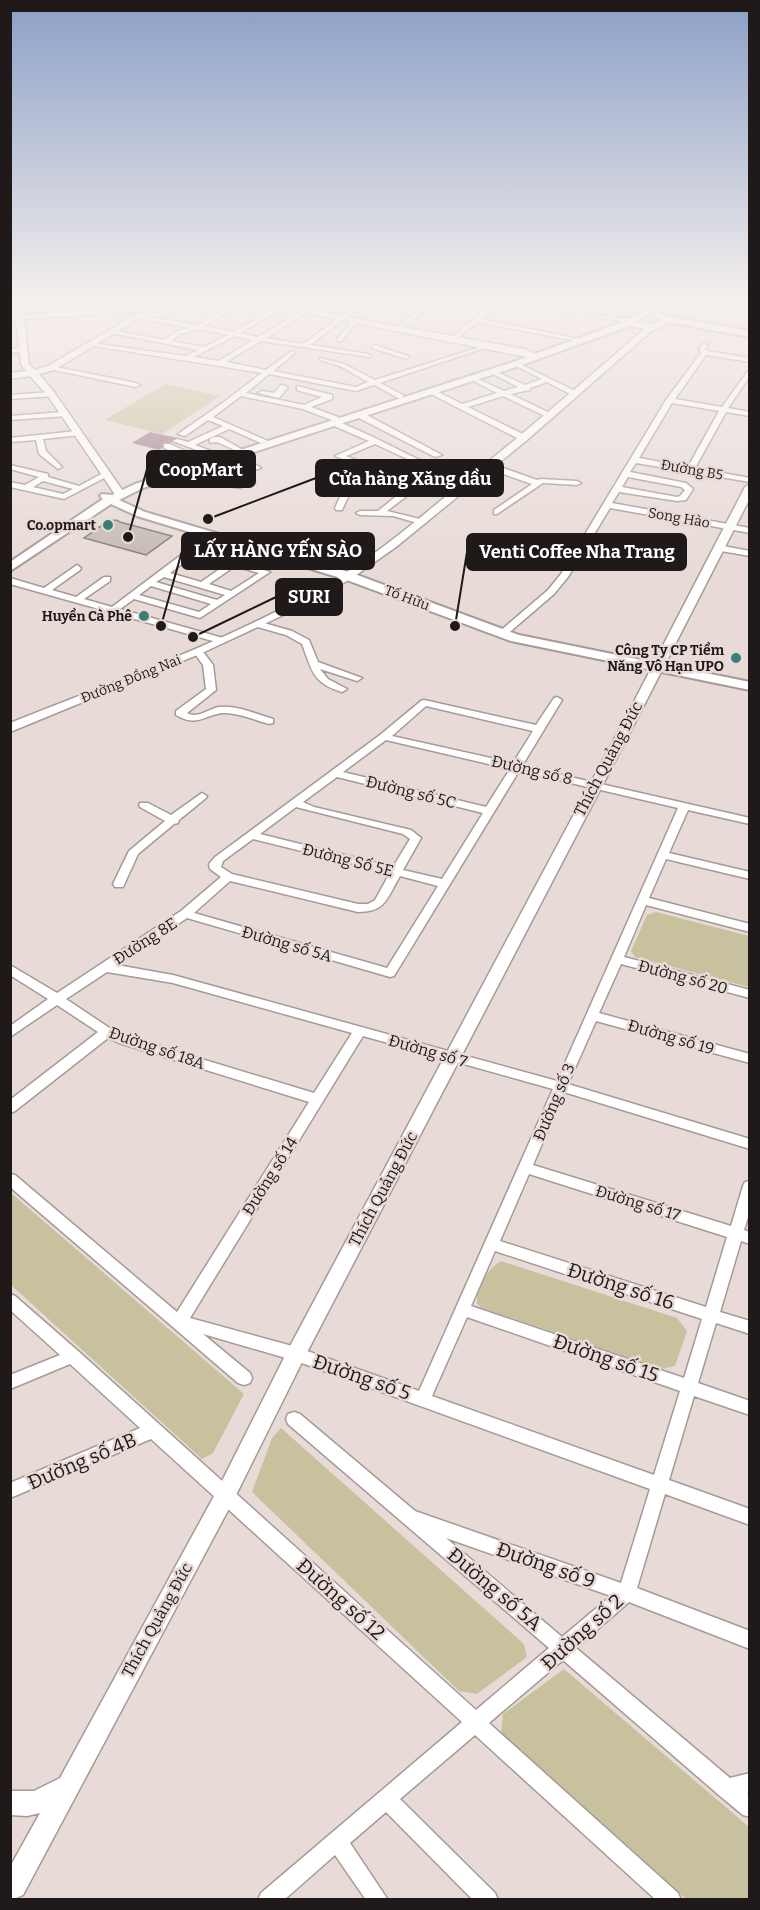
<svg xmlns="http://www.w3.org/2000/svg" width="760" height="1910" font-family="Bitter,serif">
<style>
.green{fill:#c8c19d}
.water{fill:#a17f92}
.building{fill:#c3bbb3;stroke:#817a72;stroke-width:1.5}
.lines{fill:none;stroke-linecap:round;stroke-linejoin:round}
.minor-casing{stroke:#a59a96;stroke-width:3}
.tertiary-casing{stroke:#a59a96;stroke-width:3}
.secondary-casing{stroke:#a59a96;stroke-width:4}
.minor{fill:#fff;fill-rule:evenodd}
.tertiary{fill:#fff;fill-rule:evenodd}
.secondary{fill:#fff;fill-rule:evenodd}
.poi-dot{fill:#397f75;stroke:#e8dbd7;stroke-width:2}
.labels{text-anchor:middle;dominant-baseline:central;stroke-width:5;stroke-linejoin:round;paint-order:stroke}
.far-street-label{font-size:14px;fill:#1f1a19;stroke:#e8dbd7}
.far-poi-label{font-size:14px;font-weight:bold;fill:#1f1a19;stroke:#e8dbd7;text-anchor:end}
.street-label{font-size:16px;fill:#1f1a19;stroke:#e8dbd7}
.near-street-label{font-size:20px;fill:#1f1a19;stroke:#e8dbd7}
.leader{fill:none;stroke:#1f1a19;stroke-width:2}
.callout-dot{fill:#1f1a19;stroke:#e8dbd7;stroke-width:2}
.callout{fill:#1f1a19;stroke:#1f1a19;stroke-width:2}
.callout-label{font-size:18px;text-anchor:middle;font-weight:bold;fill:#fff}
</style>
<rect width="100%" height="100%" fill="#e8dbd7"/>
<path class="green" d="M165 384 220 396 162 434 105 420Z
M656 912 749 936V987L635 957 631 951 647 915Z
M11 1193 244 1394 213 1453 202 1459 11 1285Z
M501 1261 677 1318 687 1331 675 1366 662 1369 482 1308 477 1304C475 1290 488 1267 501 1261Z
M281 1428 524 1644 527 1657 477 1694 459 1691 252 1492 272 1438Z
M564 1669 749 1827V1899H686L501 1734 503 1714Z"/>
<path class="water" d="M150 432 178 438 159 450 132 443Z"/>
<path class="building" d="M116 520 120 522 172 536 146 555 84 538 108 521Z"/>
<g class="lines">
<defs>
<path id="minor" d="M240 302H247L204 326 233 332 286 302H293L240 333 258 337 306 309 308 310V312L266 338 303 344 360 302H367L310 345 368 354 371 356 370 357 261 341 226 362 266 370 292 351 294 352V354L273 371 356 387 368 382 340 366 320 360V358L344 364 375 380 490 344V346L380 383 403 395V399H400L374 385 356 391 269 374 246 393 304 405 322 397 297 390V386L332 395V399L311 407 338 417 339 419 336 421C382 438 424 467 471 480V484L441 477 416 489 387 511 424 520 425 522 421 524 393 516 360 515 356 513 360 511H378L410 485 435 473 422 466 402 477 371 470 353 486 342 510H336L335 508 346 483 364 468 335 456 369 441 332 425 331 423 334 421 303 409 241 396 213 417 268 441 261 443 229 429 195 445 224 456 217 458 173 441 177 439 188 442 223 426 208 420 185 436 178 434 224 402 262 373 88 345 91 343 185 356 198 350 107 332 110 330 165 340 176 332 189 328 139 318 136 316 137 315 197 325ZM198 329 228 335 204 347 171 341 180 334ZM235 336 253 340 219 361 194 357ZM375 444 416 463 401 472 363 463 346 456Z
M428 302H435L400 330H396V328Z
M494 302H501L481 319 579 339 576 341 478 322 455 340H451V338Z
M640 302H654L655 303 652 305Z
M129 307H149L152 309 149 311 10 320V316Z
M353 320 358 321 341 341H337V339Z
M703 344 708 345 705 349 707 351 750 358V362L706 355 675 399 722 407 750 368V376L728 408 750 412V416L726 412 695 468 750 478V482L636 463 630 472 686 483 693 489 686 500 677 501 619 492 612 503 750 528V533L610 508 568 577 554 594 505 636H499V632L548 590 561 574 666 400 701 353 699 349ZM672 403 719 411 688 467 639 458ZM628 477 681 487 685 490 680 496 677 497 622 487Z
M374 345 408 356 409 357 406 359 372 348V346Z
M22 348 25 350 24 351 10 353V349Z
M516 362 579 393 572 395 547 382 530 388V390L510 394 552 414V418H549L503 396 468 407 527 436V440H521L427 392 434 390 462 404 497 393 470 379V377H474L504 391 518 387 491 373V371H495L525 385 542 379 514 365V363Z
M51 366 136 383 140 385 136 387 49 369V367Z
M281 385 288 387 279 398 258 393 262 391 274 393Z
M51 392 55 394 54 396 10 399V395Z
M64 412 68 414 67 416 10 420V416Z
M357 413H363L442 455 435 457 357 417Z
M77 431H80V435L43 439 46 451 62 467 58 469 39 454 36 440 10 442V438Z
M214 437H220L243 450 239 452 217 442 210 443V439Z
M164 444H170L207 461 200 463 164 448Z
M231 453H237L261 468 254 470 231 457Z
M486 464H492L537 480 541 479 577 481 581 483 577 485 543 483 497 514H494V510L532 484 486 468Z
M10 465 48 474V477L79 486 103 473 110 475 64 499 10 487V482L25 485 39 477 10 469ZM43 481 73 489 63 494 33 487Z
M217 465H223L255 482 248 484 226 473 216 477 214 479 241 484V488L206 483 205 481 210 473 220 470 216 467Z
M213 534 217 537 216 539 200 551 232 560 251 546H257V550L240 562 270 572 200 618 134 599 120 609 223 638V642L220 643 10 584V578L44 588 77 565 81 568 80 570 52 590 76 597 104 577H110V581L84 599 112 607 189 549ZM195 554 227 564 201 582 170 573ZM235 566 259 573 231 591 209 584ZM164 577 225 595 217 600 156 582ZM151 586 211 604 199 612 139 595Z
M718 545 750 551V556L715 550 714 548Z
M257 621 292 631 309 640 318 662 362 678 357 681 320 669 328 679 347 689 342 692C312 683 312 670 302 644L286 635 254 626 252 624Z
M198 648 201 649 213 665 216 690 187 713C198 719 208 709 219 707 237 705 256 714 273 719V723L269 724C255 720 241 714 227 713 206 712 199 729 176 715V711L206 689 203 665 193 651Z
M557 697 562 700 522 766 750 818V824L688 810 669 853 750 872V879L666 859 649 898 750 924V932L646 905 624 957 750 990V998L621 964 599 1013 750 1054V1063L596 1021 568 1084 750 1139V1149L564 1092 533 1165 731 1226 743 1186 745 1182 750 1181V1211L744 1230 750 1232V1244L741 1241 720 1312 750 1321V1334L716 1323 698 1383 750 1401V1415L694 1396 669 1480 750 1509V1525L665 1494 637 1588 750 1631V1649L629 1602 576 1648 730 1778 750 1773V1792L747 1793 750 1795V1817L743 1815 720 1796 563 1660 489 1723 678 1893 681 1900H656L475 1735 400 1799 495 1893 498 1900H473L386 1812 350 1843 388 1900H366L335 1855 284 1900H258L261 1893 462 1722 151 1439 10 1498V1483L140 1428 70 1364 10 1389V1375L60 1355 10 1310V1294L15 1296 78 1351 476 1710 549 1648 288 1424 286 1419 288 1414 294 1412 300 1414 415 1511 621 1583 650 1489 296 1361 203 1334 250 1373 252 1378 250 1383 244 1385 238 1383 10 1187V1174L15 1175 177 1312 309 1102 119 1043 108 1038 15 1111 10 1113V1100L98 1032 57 1005 10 1037V1026L48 999 10 975V965L57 993 181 911 221 877 210 869 209 864 215 857 380 735 421 701 424 700 536 725 554 698ZM426 706 533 731 513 763 392 736ZM386 740 510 769 486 807 343 772ZM519 771 678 808 557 1081 173 975 117 965 187 918 390 977 394 976ZM337 777 483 813 442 879 403 870 421 838 411 830 314 807 303 802ZM296 807 403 834 410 839 393 867 260 834ZM253 839 390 873 375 900 368 904H358L232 874 221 867 223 861ZM400 876 438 886 387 968 194 913 230 881 358 912C386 912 387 898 400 876ZM107 972 173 983 352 1033 314 1093 129 1037 111 1029 66 999ZM363 1036 553 1089 419 1391 296 1347 190 1318ZM529 1174 727 1237 706 1307 500 1241ZM495 1251 702 1319 684 1378 471 1306ZM467 1317 680 1391 654 1475 432 1396ZM446 1538 611 1596 562 1637Z
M202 793 207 796 206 798 179 820 178 823 174 824 138 854 123 887H115L113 884 129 851 165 821 140 807 139 805 140 803H148L171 815Z"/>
<path id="tertiary" d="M14 302H22L29 364 35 370 48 366 157 302H166L54 370 39 374 54 392 125 494 124 496H116L48 396 30 376 10 379V373L26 371 21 364Z
M250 302H266L524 349 541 356 537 359Z
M509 302H527L630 320 626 322Z
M649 325 656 327 527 440 396 547 352 578 309 603 202 653 10 732V723C122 678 239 638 342 575 381 551 416 521 451 492 518 438 584 382 649 325Z
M750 484V498L639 715 303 1360 233 1501 23 1895 14 1899 10 1897V1867L40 1813 27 1816 10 1815V1791H34L60 1778 219 1487 289 1348 627 715 745 487Z"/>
<path id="secondary" d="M655 302H664L637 322 652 324 660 320 654 315 658 312 665 316 750 331V337L668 322 660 328 652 330 630 326 519 366 143 488 119 500 145 512 352 573 519 635 750 682V690L511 641 344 579 137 516 111 504 10 571V562L103 499 100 496 102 494 112 495 135 484 513 362 623 322V318L630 319Z"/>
</defs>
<use href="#minor" class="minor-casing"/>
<use href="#tertiary" class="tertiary-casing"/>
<use href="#secondary" class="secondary-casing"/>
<use href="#minor" class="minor"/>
<use href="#tertiary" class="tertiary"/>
<use href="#secondary" class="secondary"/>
</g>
<linearGradient id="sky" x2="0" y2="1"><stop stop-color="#8b9fc6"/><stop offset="0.53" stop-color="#f5efed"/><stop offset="1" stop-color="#f5efed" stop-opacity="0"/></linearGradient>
<rect width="760" height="569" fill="url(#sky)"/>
<g class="poi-dot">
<circle cx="108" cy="525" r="6"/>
<circle cx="144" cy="616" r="6"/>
<circle cx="736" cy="658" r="6"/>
</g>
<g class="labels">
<g class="far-street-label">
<text transform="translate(692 470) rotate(10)">Đường B5</text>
<text transform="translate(679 518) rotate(10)">Song Hào</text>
<text transform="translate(407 598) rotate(21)">Tố Hữu</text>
<text transform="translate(131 679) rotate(-22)">Đường Đồng Nai</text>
</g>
<g class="far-poi-label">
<text x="96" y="525">Co.opmart</text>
<text x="132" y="616">Huyền Cà Phê</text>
<text x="724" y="650">Công Ty CP Tiềm<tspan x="724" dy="16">Năng Vô Hạn UPO</tspan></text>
</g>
<g class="street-label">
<text transform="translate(608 759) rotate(-62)">Thích Quảng Đức</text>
<text transform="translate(532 770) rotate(13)">Đường số 8</text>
<text transform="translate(411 792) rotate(14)">Đường số 5C</text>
<text transform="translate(348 860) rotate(14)">Đường Số 5E</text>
<text transform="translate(145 941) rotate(-33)">Đường 8E</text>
<text transform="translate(287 944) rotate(16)">Đường số 5A</text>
<text transform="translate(683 977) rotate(15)">Đường số 20</text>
<text transform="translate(671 1037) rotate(16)">Đường số 19</text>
<text transform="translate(157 1048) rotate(19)">Đường số 18A</text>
<text transform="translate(428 1051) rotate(16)">Đường số 7</text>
<text transform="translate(554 1102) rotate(-67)">Đường số 3</text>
<text transform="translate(270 1176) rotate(-58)">Đường số 14</text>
<text transform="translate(383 1189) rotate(-62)">Thích Quảng Đức</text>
<text transform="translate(638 1203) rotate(17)">Đường số 17</text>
<text transform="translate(157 1620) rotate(-61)">Thích Quảng Đức</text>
</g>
<g class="near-street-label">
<text transform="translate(621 1286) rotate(18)">Đường số 16</text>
<text transform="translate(606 1358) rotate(19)">Đường số 15</text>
<text transform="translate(362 1377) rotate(19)">Đường số 5</text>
<text transform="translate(82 1461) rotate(-23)">Đường số 4B</text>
<text transform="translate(546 1565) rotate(19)">Đường số 9</text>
<text transform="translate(495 1589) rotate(40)">Đường số 5A</text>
<text transform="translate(341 1599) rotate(42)">Đường số 12</text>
<text transform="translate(582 1632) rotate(-42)">Đường số 2</text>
</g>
</g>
<path class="leader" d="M128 537L147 469M208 519L316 478M161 626L182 551M455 626L467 552M193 637L276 597"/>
<g class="callout-dot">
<circle cx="128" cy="537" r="6"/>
<circle cx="208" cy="519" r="6"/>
<circle cx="161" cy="626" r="6"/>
<circle cx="455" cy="626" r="6"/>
<circle cx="193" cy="637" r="6"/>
</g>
<g class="callout">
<rect x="147" y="451" width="108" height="36" rx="6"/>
<rect x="316" y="460" width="187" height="36" rx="6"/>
<rect x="182" y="533" width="192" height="36" rx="6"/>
<rect x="467" y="534" width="219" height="36" rx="6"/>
<rect x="276" y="579" width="66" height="36" rx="6"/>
</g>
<g class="callout-label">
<text x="201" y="476">CoopMart</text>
<text x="410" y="485">Cửa hàng Xăng dầu</text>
<text x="278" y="557">LẤY HÀNG YẾN SÀO</text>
<text x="577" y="558">Venti Coffee Nha Trang</text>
<text x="309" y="603">SURI</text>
</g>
<rect width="760" height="1910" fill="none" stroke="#1f1a19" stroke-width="24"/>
</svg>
